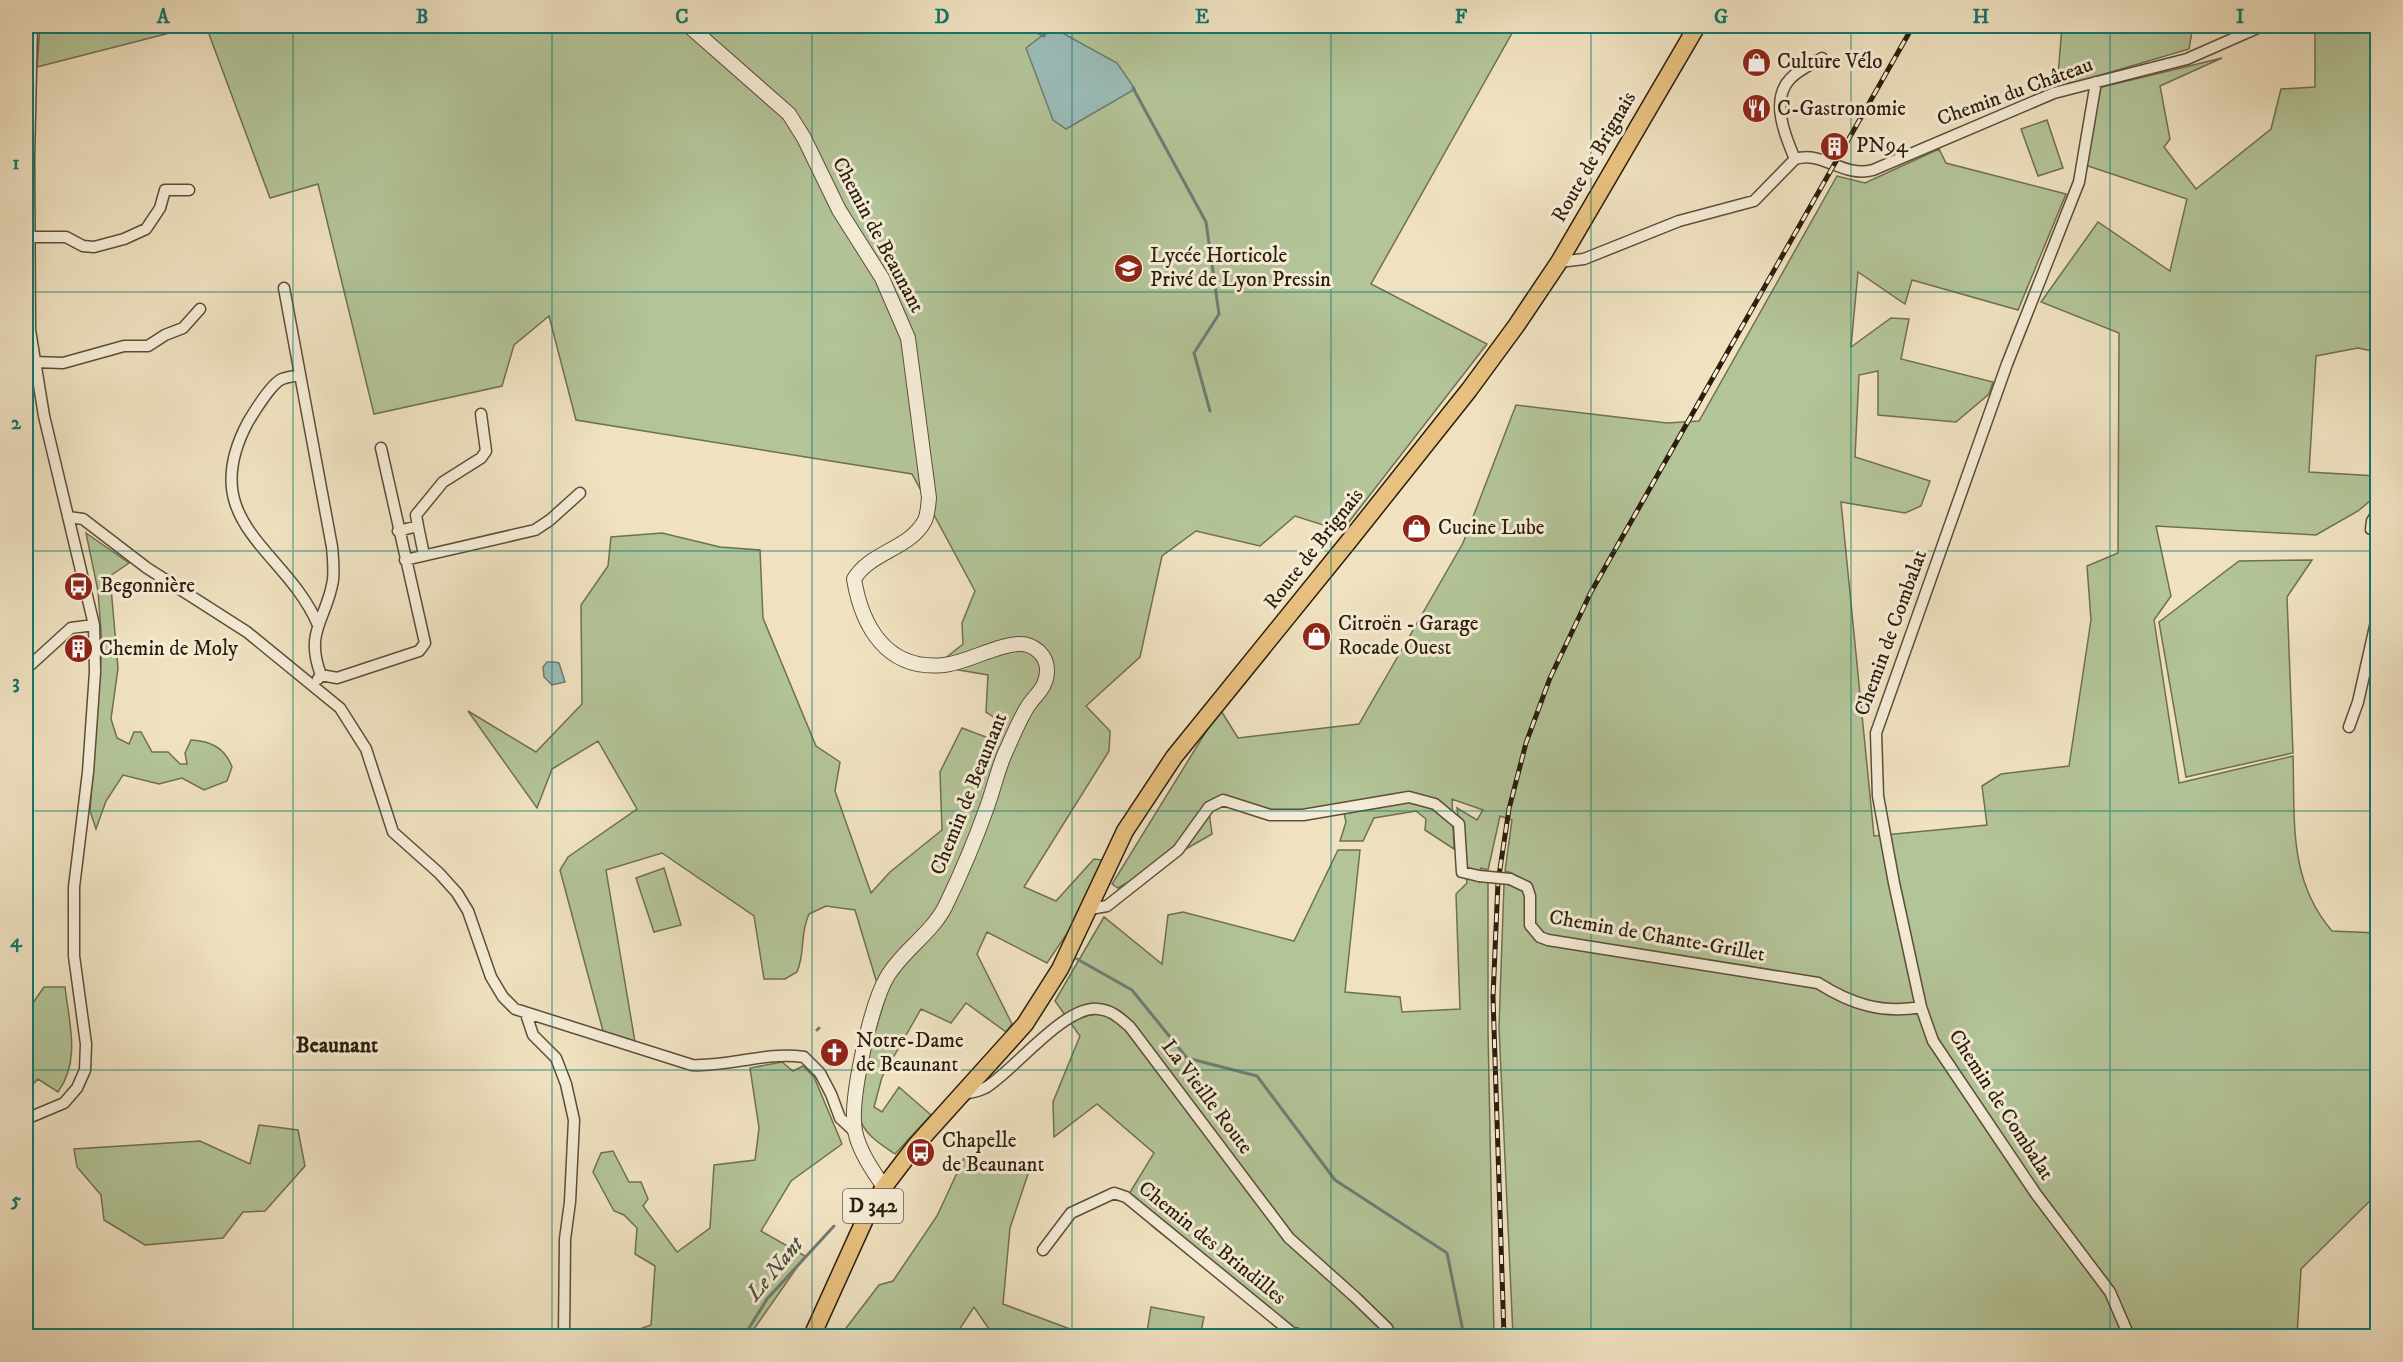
<svg xmlns="http://www.w3.org/2000/svg" width="2403" height="1362" font-family="'IM FELL DW Pica',serif">
<style>
.green{fill:#b3c498;stroke:#6f7052;stroke-width:1.5}
.water{fill:#9bbdb9;stroke:#6e7d73;stroke-width:1.5}
.lines{fill:none;stroke-linecap:round;stroke-linejoin:round}
.stream{stroke:#6e7d73;stroke-width:3}
.minor-casing{stroke:#5c4e38;stroke-width:13}
.tertiary-casing{stroke:#5c4e38;stroke-width:16}
.primary-casing{stroke:#2b1d0b;stroke-width:19}
.minor{stroke:#f5ecd7;stroke-width:10}
.tertiary{stroke:#f5ecd7;stroke-width:14}
.primary{stroke:#e8c180;stroke-width:16}
.rail-casing{stroke:#2b1d0b;stroke-width:5}
.rail{stroke:#f5ecd7;stroke-width:3;stroke-dasharray:9;stroke-linecap:butt}
.minor-bridge-casing{stroke:#5c4e38;stroke-width:13;stroke-linecap:butt}
.minor-bridge{stroke:#f5ecd7;stroke-width:10}
.grid{fill:none;stroke:#0f766e;stroke-width:1.5;stroke-opacity:0.55}
.labels{text-anchor:middle;dominant-baseline:central;stroke-width:6;stroke-linejoin:round;paint-order:stroke}
.shield{fill:#f5ecd7;stroke:#685b48;stroke-width:1.5}
.shield-label{font-size:20px;font-weight:bold;fill:#2b1d0b}
.poi-label{font-size:21px;fill:#2b1d0b;stroke:#f5ecd7;text-anchor:start}
.street-label{font-size:21px;fill:#2b1d0b;stroke:#f5ecd7}
.neighbourhood-label{font-size:22px;font-weight:bold;fill:#2b1d0b;stroke:#f5ecd7}
.water-label{font-size:22px;font-style:italic;fill:#4d4d3f;stroke:#f5ecd7}
.neatline{fill:none;stroke:#0f766e;stroke-width:2}
.grid-label{font-size:20px;text-anchor:middle;font-weight:bold;fill:#0f766e}
</style>
<rect width="100%" height="100%" fill="#f0e2c1"/>
<filter id="stains"><feTurbulence type="fractalNoise" baseFrequency=".00333" numOctaves="4"/><feColorMatrix values="0 0 0 0 .2 0 0 0 0 .09 0 0 0 0 .02 0 0 0 .5 -.17"/></filter>
<radialGradient id="worn" r=".72"><stop offset=".6" stop-color="#630" stop-opacity="0"/><stop offset="1" stop-color="#630" stop-opacity=".3"/></radialGradient>
<path class="green" d="M40 26H197L37 67Z
M206 26H1516L1371 284 1487 344 1342 531 1295 516 1260 546 1196 531 1162 556 1140 657 1086 706 1110 731 1109 751 1024 887 1056 901 1094 859 1102 860 1070 929 1047 963 987 932 977 954 1012 1024 1006 1032 966 1003 951 1023 921 1009 882 1077 874 1107 882 1112 899 1087 931 1115 895 1154C882 1145 864 1135 860 1118 855 1088 879 1022 887 991L876 980 855 910 826 906 809 914C799 937 806 950 797 972L785 979H764L754 916 662 853 606 870 635 1042 603 1031 560 870 568 857 637 809 598 741 552 769 537 808 468 711 536 752 582 704 581 605 608 566 611 537 662 533 720 547 760 550 763 618 816 746 840 762 835 791 871 893 890 872 942 830 940 772 962 728 991 739 995 718 986 712 988 675 953 669 943 660 963 644 962 623 975 591 912 474 576 420 549 316 514 345 502 386 374 414 318 184 270 198Z
M2062 26H2193L2189 49 2057 88Z
M2315 26H2377V352L2358 348 2316 356 2309 472 2377 476V495L2358 511 2316 535 2156 526 2171 596 2154 620 2179 783 2293 756C2295 820 2288 880 2332 931L2377 933V1194L2301 1269 2297 1336H1513L1499 1027 1504 884H1511L1512 873 1505 871 1512 820 1500 816 1488 870 1481 868 1478 878 1488 882V1031L1494 1336H1291L1152 1226 1129 1194 1154 1153 1097 1104 1054 1137 1053 1102 1080 1036 1055 1001 1104 917 1162 964 1168 915 1183 912 1294 941 1338 850H1360L1345 992 1400 997 1402 1012 1460 1009 1456 894 1467 883 1457 808 1477 820 1483 810 1452 799 1454 849 1425 830 1426 819 1416 811 1374 818 1363 841H1340L1346 822 1342 804 1300 811H1270L1244 802 1208 804 1212 834 1118 888 1112 884 1220 709 1238 738 1359 724 1463 543 1516 405 1667 423 1699 421 1837 176 1865 183 1939 149 1946 163 2066 194 2018 310 1912 280 1905 304 1858 272 1851 347 1891 318 1909 319 1901 359 1993 382 1989 394 1956 422 1878 415V371L1859 375 1855 457 1930 481 1921 506 1905 513 1841 502 1874 836 1987 825 1982 786 2001 774 2069 766 2091 620 2087 566 2118 553 2119 333 2041 302 2098 222 2170 271 2187 199 2085 165 2098 88 2222 58 2160 86 2170 139 2164 147 2196 189 2271 129 2281 89 2315 87Z
M2047 120 2063 168 2038 176 2021 129Z
M86 533 129 563 110 576 118 668 111 719 117 738 129 744 134 732H141L152 752H168L180 764H187L185 753 191 740C211 741 225 748 232 767L227 781 204 790 182 778 159 784 123 775 106 801 96 829 90 811 102 646 98 591Z
M2312 560 2287 597 2293 753 2186 777 2159 622 2239 561Z
M664 868 681 925 654 932 636 878Z
M44 987H65C69 1023 81 1060 58 1092L38 1079 26 1091V1075L29 1074 26 1013Z
M782 1062 793 1071 803 1066 814 1077 842 1144 791 1181 761 1231 805 1256 749 1336H636L634 1331 651 1325 655 1266 635 1254 637 1228 624 1215 614 1211 593 1172 601 1153 613 1151 629 1182H641L648 1199 643 1206 677 1252 710 1228 714 1165 755 1160 759 1128 750 1068Z
M259 1125 298 1130 305 1166 265 1211 243 1212 223 1238 145 1245 104 1220 101 1195 77 1167 74 1149 200 1141 250 1164Z
M964 1158 986 1166 1031 1165 1010 1228 1003 1304 1089 1336H1007L991 1332 974 1307 955 1336H840L879 1285 893 1281 937 1216Z
M1151 1307 1204 1317 1200 1336H1169L1147 1332Z"/>
<path class="water" d="M1057 30 1117 63 1135 89 1066 129 1053 120 1026 48 1043 35Z
M554 662 559 663 565 682 552 685 544 677 543 667 547 662Z"/>
<g class="lines">
<path class="stream" d="M1025 26 1044 36
M1133 88 1206 222 1219 314 1194 353 1210 411
M1077 959 1132 990 1187 1058 1257 1076 1335 1180 1447 1253 1464 1336
M817 1030 819 1028
M744 1336 767 1299 834 1226"/>
<defs>
<path id="minor" d="M2096 82 2079 182 2007 364 1876 733 1878 796 1894 883 1921 1007 1933 1041 2036 1194 2110 1292 2129 1336
M1795 159C1785 136 1770 100 1790 79 1798 70 1812 64 1822 58
M29 237H66L83 246 94 247 124 239 146 229 160 208 165 190H189
M1559 262 1584 259 1679 221 1754 201 1795 159C1823 150 1842 178 1873 170L2054 93 2187 59 2262 26
M284 288 332 547C333 557 334 570 333 580 327 619 304 631 321 675
M35 362 63 363 124 346H148L165 335 183 328 200 309
M300 375C294 376 287 377 282 379 272 383 254 412 248 422 194 523 286 549 318 625
M2378 511 2372 521 2371 529 2378 531
M68 517 83 519 147 568 247 632 340 708 366 749 393 832 439 873 457 893 468 911 491 977 503 997 515 1009 692 1065C730 1067 766 1051 804 1057L820 1073 831 1094 840 1118 855 1132
M418 526 416 515 443 482 481 458 486 451 481 414
M398 531 418 526 424 555
M405 560 535 530 550 520 580 493
M26 669 71 628 94 625
M318 679 321 675 337 678 419 651 425 643 381 448
M2349 727 2358 702 2378 613
M1510 879 1527 887 1530 896V925L1540 937 1548 940 1818 983C1851 1004 1882 1014 1921 1007
M1090 909 1107 906 1178 850 1209 807 1223 800 1270 815H1303L1409 797 1435 804 1459 824 1462 872 1479 876
M526 1014 533 1035 556 1058 566 1084 574 1120 570 1202 565 1239 564 1336
M962 1094C970 1093 977 1092 985 1088 1013 1072 1064 1005 1098 1009 1112 1010 1121 1019 1130 1027L1289 1238 1355 1297 1387 1328 1391 1336
M26 1119 64 1103 77 1088 85 1070 86 1044 74 956V887L88 772 95 672 94 625 44 416 30 330 29 158 32 26
M1043 1250 1071 1213 1114 1193 1126 1197 1291 1332 1304 1336"/>
<path id="tertiary" d="M689 26 789 114 804 138 839 210 882 278 908 338 929 498C928 505 928 516 924 522 909 549 870 552 854 579 862 627 887 671 944 665 969 662 993 646 1018 644 1034 643 1048 656 1047 672 1046 688 1037 693 1028 706 1019 720 1013 736 1006 751 998 768 994 788 987 807 975 841 961 874 945 907 931 934 902 951 887 977 871 1004 849 1100 855 1131 859 1151 873 1171 884 1187"/>
<path id="primary" d="M812 1336 866 1217 884 1187 916 1145 1025 1024 1060 969 1125 831 1174 757 1349 541 1469 390 1516 326 1559 262 1697 26"/>
</defs>
<use href="#minor" class="minor-casing"/>
<use href="#tertiary" class="tertiary-casing"/>
<use href="#primary" class="primary-casing"/>
<use href="#minor" class="minor"/>
<use href="#tertiary" class="tertiary"/>
<use href="#primary" class="primary"/>
<defs>
<path id="rail" d="M1504 1336 1493 997 1498 882 1509 809 1526 743 1550 678 1591 592 1913 26"/>
</defs>
<use href="#rail" class="rail-casing"/>
<use href="#rail" class="rail"/>
<defs>
<path id="minor-bridge" d="M1479 876 1510 879"/>
</defs>
<use href="#minor-bridge" class="minor-bridge-casing"/>
<use href="#minor-bridge" class="minor-bridge"/>
</g>
<path class="grid" d="M293 26V1336M552 26V1336M812 26V1336M1072 26V1336M1331 26V1336M1591 26V1336M1851 26V1336M2110 26V1336M26 292H2378M26 551H2378M26 811H2378M26 1070H2378"/>
<defs>
<symbol id="shop-disc" viewBox="-11 -11 22 22"><circle r="9.5" fill="#8f2418" stroke="#f5ecd7"/><path d="M-5-2.5h2.3a2.7 3.5 0 0 1 5.4 0H5L5.5 6h-11ZM-1.5-2.5h3a1.5 2.3 0 0 0-3 0Z" fill="#fff"/></symbol>
<symbol id="restaurant-disc" viewBox="-11 -11 22 22"><circle r="9.5" fill="#8f2418" stroke="#f5ecd7"/><path d="M-5-6h1v4h1v-4h1v4h1v-4h1v5L-1.5 .5V6h-2V.5L-5-1ZM5-6V6H3V1.5H1.5Q1.5-4 5-6Z" fill="#fff"/></symbol>
<symbol id="building-disc" viewBox="-11 -11 22 22"><circle r="9.5" fill="#8f2418" stroke="#f5ecd7"/><path d="M-4-6H4V6H1V3H-1V6H-4ZM-2.5-4.3h1.7v1.8h-1.7ZM.8-4.3h1.7v1.8H.8ZM-2.5-1h1.7V.8h-1.7ZM.8-1h1.7V.8H.8Z" fill="#fff"/></symbol>
<symbol id="school-disc" viewBox="-11 -11 22 22"><circle r="9.5" fill="#8f2418" stroke="#f5ecd7"/><path d="M0-5L7-2L0 1L-7-2ZM-4 1L0 2.5L4 1V4Q0 6-4 4Z" fill="#fff"/></symbol>
<symbol id="bus-disc" viewBox="-11 -11 22 22"><circle r="9.5" fill="#8f2418" stroke="#f5ecd7"/><path d="M-5-6H5V4H4V6H2V4H-2V6H-4V4H-5ZM-3.5-4V0h7V-4ZM-3.5 1.2v1.5H-2V1.2ZM2 1.2v1.5H3.5V1.2Z" fill="#fff"/></symbol>
<symbol id="church-disc" viewBox="-11 -11 22 22"><circle r="9.5" fill="#8f2418" stroke="#f5ecd7"/><path d="M-1.2-6h2.4v3.5h3.3v2.4h-3.3V6h-2.4V-.1h-3.3v-2.4h3.3Z" fill="#fff"/></symbol>
</defs>
<g fill-rule="evenodd">
<use href="#shop-disc" x="1740" y="46" width="33" height="33"/>
<use href="#restaurant-disc" x="1740" y="92" width="33" height="33"/>
<use href="#building-disc" x="1818" y="130" width="33" height="33"/>
<use href="#school-disc" x="1112" y="252" width="33" height="33"/>
<use href="#shop-disc" x="1400" y="512" width="33" height="33"/>
<use href="#bus-disc" x="62" y="570" width="33" height="33"/>
<use href="#shop-disc" x="1300" y="620" width="33" height="33"/>
<use href="#building-disc" x="62" y="632" width="33" height="33"/>
<use href="#church-disc" x="818" y="1036" width="33" height="33"/>
<use href="#bus-disc" x="904" y="1136" width="33" height="33"/>
</g>
<g class="labels">
<rect class="shield" x="843" y="1189" width="60" height="34" rx="4.5"/>
<g class="shield-label">
<text x="873" y="1206">D 342</text>
</g>
<g class="poi-label">
<text x="1777" y="62">Culture Vélo</text>
<text x="1777" y="109">C-Gastronomie</text>
<text x="1856" y="146">PN94</text>
<text x="1150" y="256">Lycée Horticole<tspan x="1150" dy="24">Privé de Lyon Pressin</tspan></text>
<text x="1438" y="528">Cucine Lube</text>
<text x="100" y="586">Begonnière</text>
<text x="1338" y="624">Citroën - Garage<tspan x="1338" dy="24">Rocade Ouest</tspan></text>
<text x="99" y="649">Chemin de Moly</text>
<text x="856" y="1041">Notre-Dame<tspan x="856" dy="24">de Beaunant</tspan></text>
<text x="942" y="1141">Chapelle<tspan x="942" dy="24">de Beaunant</tspan></text>
</g>
<g class="street-label">
<text transform="translate(2015 92) rotate(-20)">Chemin du Château</text>
<text transform="translate(1594 157) rotate(-60)">Route de Brignais</text>
<text transform="translate(878 235) rotate(62)">Chemin de Beaunant</text>
<text transform="translate(1314 549) rotate(-52)">Route de Brignais</text>
<text transform="translate(1891 633) rotate(-70)">Chemin de Combalat</text>
<text transform="translate(969 794) rotate(-68)">Chemin de Beaunant</text>
<text transform="translate(1657 936) rotate(10)">Chemin de Chante-Grillet</text>
<text transform="translate(1207 1097) rotate(53)">La Vieille Route</text>
<text transform="translate(2001 1105) rotate(57)">Chemin de Combalat</text>
<text transform="translate(1212 1243) rotate(39)">Chemin des Brindilles</text>
</g>
<g class="neighbourhood-label">
<text x="337" y="1045">Beaunant</text>
</g>
<g class="water-label">
<text transform="translate(775 1269) rotate(-50)">Le Nant</text>
</g>
</g>
<rect width="2403" height="1362" fill="none" stroke="#f0e2c1" stroke-width="66"/>
<rect x="33" y="33" width="2337" height="1296" class="neatline"/>
<g class="grid-label">
<text x="163" y="23">A</text>
<text x="422" y="23">B</text>
<text x="682" y="23">C</text>
<text x="942" y="23">D</text>
<text x="1202" y="23">E</text>
<text x="1461" y="23">F</text>
<text x="1721" y="23">G</text>
<text x="1981" y="23">H</text>
<text x="2240" y="23">I</text>
<text x="16" y="169">1</text>
<text x="16" y="429">2</text>
<text x="16" y="688">3</text>
<text x="16" y="947">4</text>
<text x="16" y="1206">5</text>
</g>
<rect width="100%" height="100%" filter="url(#stains)"/>
<rect width="100%" height="100%" fill="url(#worn)"/>
</svg>
